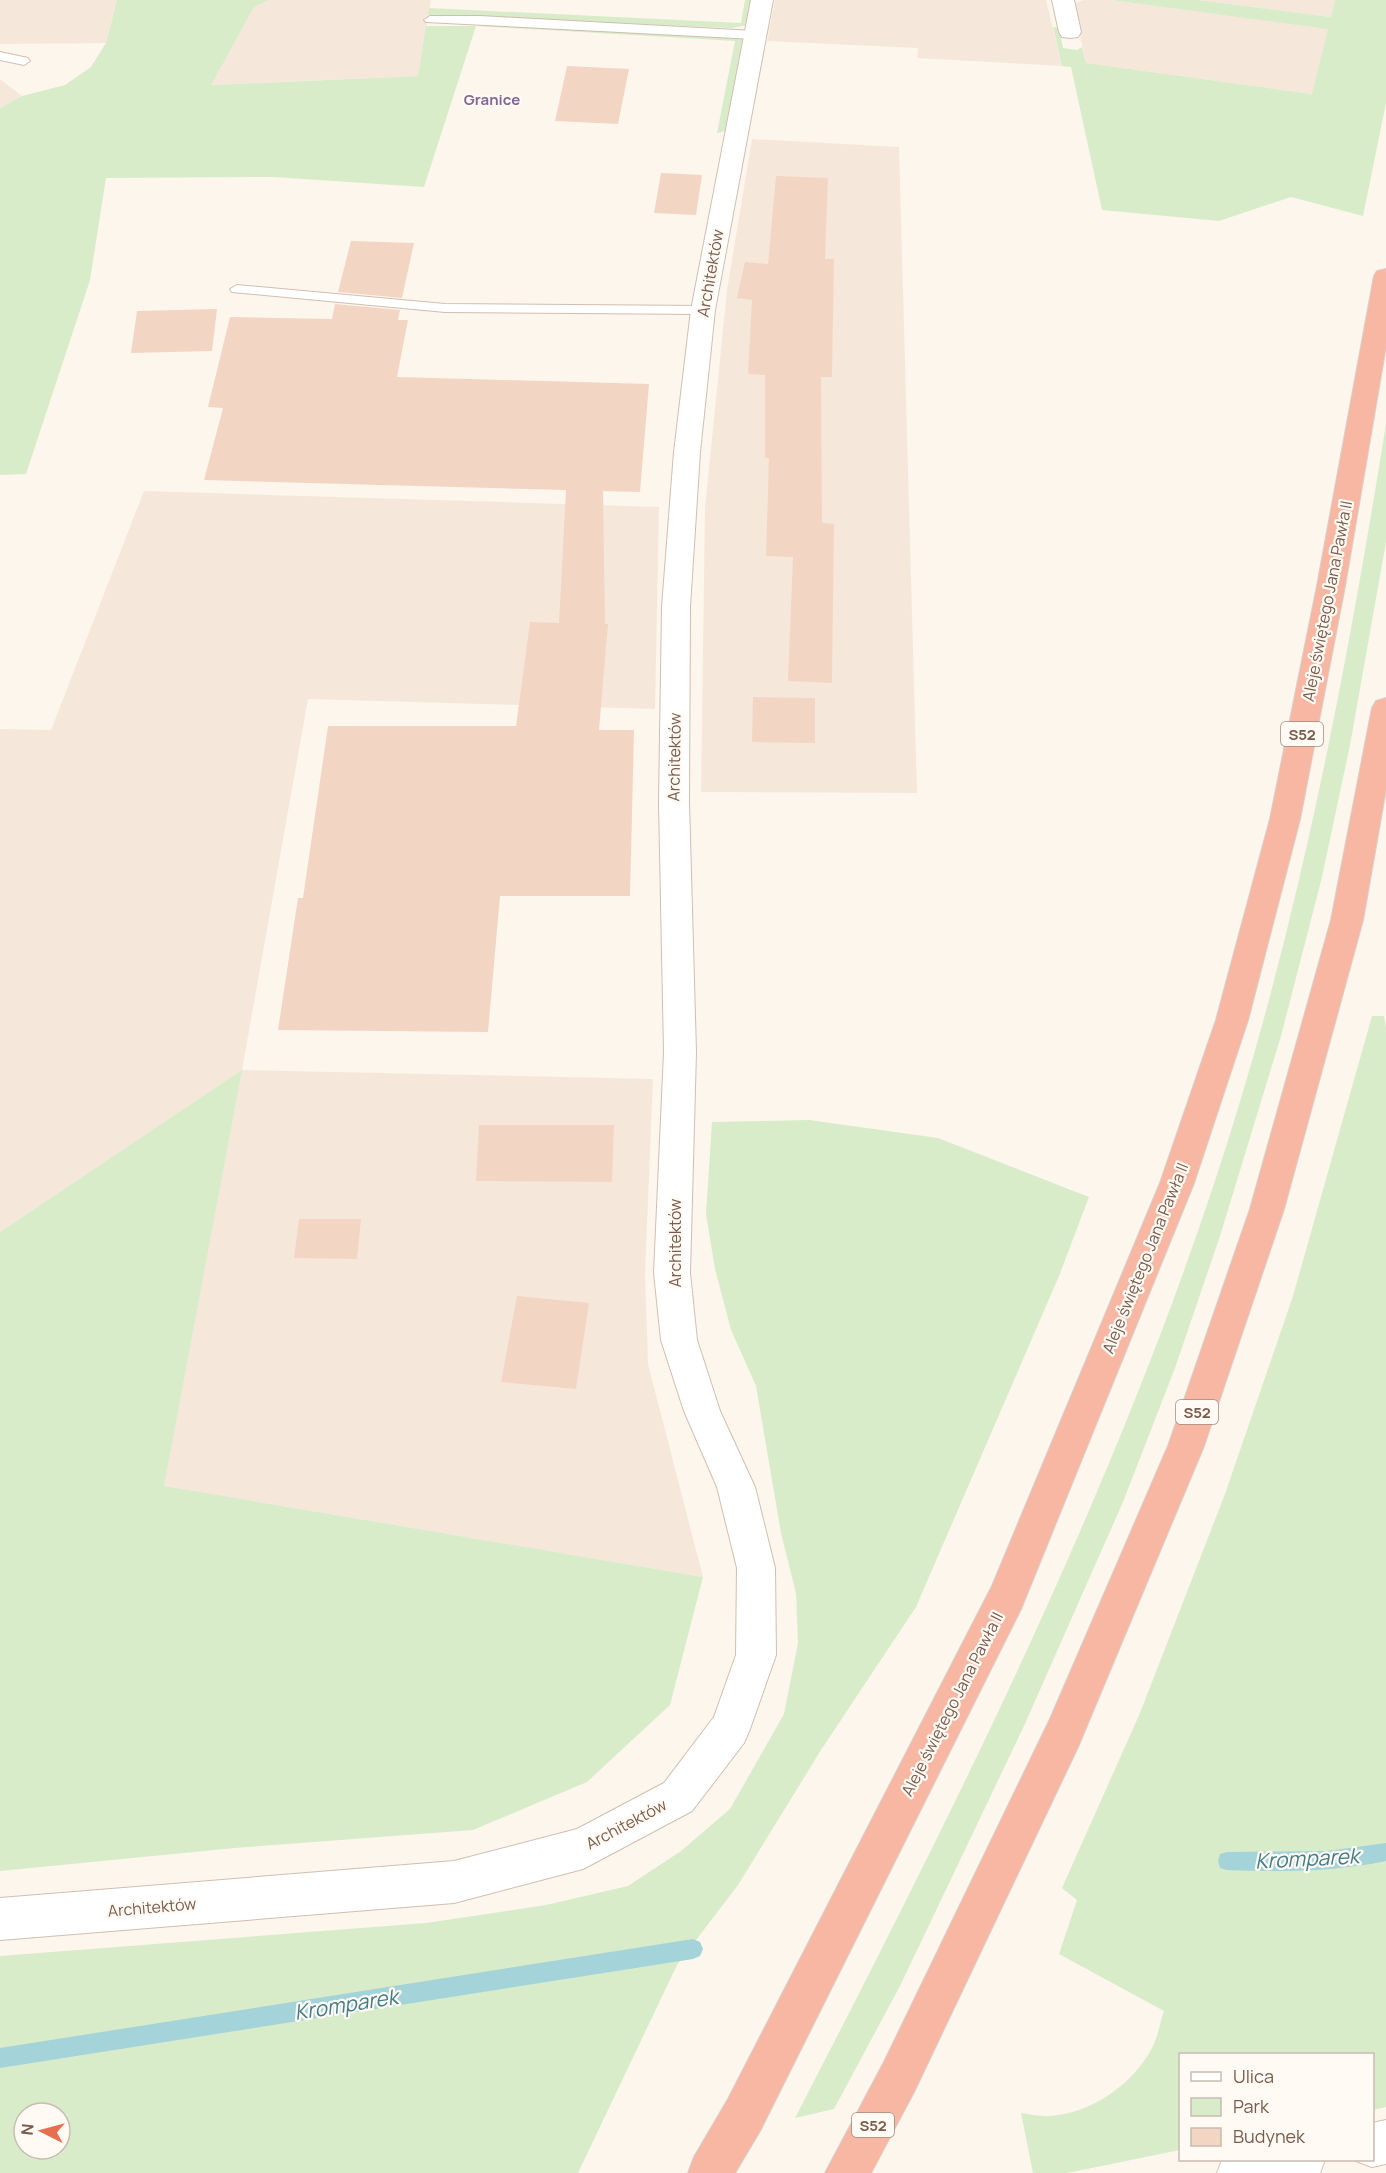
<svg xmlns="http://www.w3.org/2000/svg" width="1386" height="2173" font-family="Manrope,sans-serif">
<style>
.residential{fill:#f5e8da}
.green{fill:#d8ecc9;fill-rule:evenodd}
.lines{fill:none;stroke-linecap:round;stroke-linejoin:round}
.stream{fill:#a5d3da;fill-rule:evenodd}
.building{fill:#f3d5c3}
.lane-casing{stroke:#d1beb0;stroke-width:2}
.street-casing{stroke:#d1beb0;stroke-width:2}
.secondary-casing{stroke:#d6c0b0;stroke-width:2}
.highway-casing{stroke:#dad1cd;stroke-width:2}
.lane{fill:#fff;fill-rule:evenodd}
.street{fill:#fff;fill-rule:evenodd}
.secondary{fill:#fff;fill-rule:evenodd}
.highway{fill:#f7b7a3;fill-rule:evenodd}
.labels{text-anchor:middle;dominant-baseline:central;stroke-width:4.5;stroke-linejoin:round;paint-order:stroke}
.far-neighbourhood-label{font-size:15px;font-weight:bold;fill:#846695;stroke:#fffaf3}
.shield{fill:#fffaf3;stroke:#a28b7f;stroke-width:1.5}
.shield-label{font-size:15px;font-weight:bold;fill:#7a5c4d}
.street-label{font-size:16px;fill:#7a5c4d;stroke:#fffaf3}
.near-water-label{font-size:21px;font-style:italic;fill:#437c86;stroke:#fffaf3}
</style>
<rect width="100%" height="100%" fill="#fdf6ec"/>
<path class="residential" d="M0 0H117L106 43 0 44Z
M269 0H431L418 76 210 85 254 7Z
M775 0H1046L1062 66 917 58 918 48 767 41Z
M1084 0H1111L1329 28 1313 94 1086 63 1073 4Z
M1198 0H1335L1331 17Z
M0 79 22 96 0 108Z
M752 139 899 147 917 793 701 792 705 508 727 290Z
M144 491 659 507 655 709 308 699 242 1070 653 1079 645 1273 648 1364 703 1577 163 1486 241 1071 0 1232V729L51 730Z"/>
<path class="green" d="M117 0H269L254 7 211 85 418 76 426 26H511L735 38 743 39 745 42 729 130 717 133 735 41 476 26 424 187 273 177 106 178 90 280 26 474 0 475V108L22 96 65 85 91 67 106 43Z
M745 0H752L748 25 731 28 428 15 429 8 741 23Z
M1111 0H1198L1331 17 1335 0H1386V103L1363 216 1291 197 1219 221 1102 210 1071 67 1062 66 1053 27 1059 28 1063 48 1077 50 1082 47 1086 63 1312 94 1328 29Z
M1386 424V542L1350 745 1322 877 1281 1036 1220 1236 1175 1368 1123 1502 1024 1726 900 1986 834 2109 795 2118C952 1814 1106 1509 1214 1184 1296 937 1345 680 1386 424Z
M1372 1016H1384L1386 1028V2107L1373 2110 1372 2054H1180V2150L1067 2173H1033L1021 2113C1030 2114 1040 2117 1049 2116 1091 2114 1134 2084 1153 2046 1158 2036 1160 2022 1164 2011L1059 1954 1077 1900 1062 1888 1140 1713 1225 1494 1293 1296Z
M242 1070 164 1486 703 1577 670 1705 587 1782 473 1830 235 1848 0 1871V1232Z
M809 1120 938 1138 1089 1197 1059 1276 916 1607 821 1750 738 1885 677 1965 578 2173H0V1956L426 1923 546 1905 628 1886 681 1851 730 1809 784 1714 798 1643 796 1593 781 1533 756 1386 731 1330 715 1269 706 1214 712 1122ZM24 2113H60V2149H24Z"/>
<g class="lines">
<path class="stream" d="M1386 1843V1861C1333 1872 1281 1872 1227 1870L1220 1868 1218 1861 1220 1854 1227 1852 1327 1851Z
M693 1939 700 1942 703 1949 700 1956 693 1959 0 2068V2048Z"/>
</g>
<path class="building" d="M567 66 629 69 618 124 555 121Z
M661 173 702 175 696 215 654 213Z
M776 176 828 178 825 259H834L832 377H821L822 523 834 524 832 683 788 681 793 557 766 556 769 458H765V375L748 374 752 300 737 298 745 262 768 264Z
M351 241 414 243 402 298 338 292Z
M335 304 400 310 398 320H408L397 377 649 384 640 492 603 491 605 624H608L599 730H634L630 896H500L488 1032 278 1030 298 898H303L328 726H516L530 622 559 623 566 490 204 480 223 408 208 407 230 317 332 319Z
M217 309 212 351 131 353 137 311Z
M753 697 815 698V743L752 742Z
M479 1125H614L612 1182 476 1181Z
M299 1219H361L357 1259 294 1258Z
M517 1296 589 1303 576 1389 501 1382Z"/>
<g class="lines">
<defs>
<path id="lane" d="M430 16H480L755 31 761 35 755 39 426 22 424 20Z
M0 52 28 58 30 61 24 65 0 60Z
M237 285 445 304 703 306 710 310 703 314 445 312 232 292 230 289Z"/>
<path id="street" d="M751 0H773L715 310 700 452 690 607 689 802 696 1052 690 1273 697 1340 720 1411 755 1487 775 1568 776 1655 750 1729 744 1743 692 1811 583 1869 454 1903 0 1940V1898L454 1861 577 1829 664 1783 714 1717 736 1655 737 1568 717 1487 684 1411 661 1340 654 1273 664 1052 659 802 662 607 674 452 691 310Z
M1052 0H1074L1081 32 1078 37 1070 38 1062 37 1059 32Z"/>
<path id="secondary" d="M1386 2120V2164L1372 2167 1356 2161 1372 2160V2123Z
M1222 2160H1325L1320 2173H1217Z"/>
<path id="highway" d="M1386 269V346L1345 586 1300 819 1248 1020 1194 1183 1021 1609 760 2131 735 2173H688L694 2157 728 2099 992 1586 1160 1183 1216 1020 1270 819 1317 586 1374 276 1377 271Z
M1386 698V789L1363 920 1284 1209 1204 1446 1078 1747 914 2092 871 2173H825L884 2062 1050 1719 1168 1446 1250 1209 1331 920 1372 708 1376 701Z"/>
</defs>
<use href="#lane" class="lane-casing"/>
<use href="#street" class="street-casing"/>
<use href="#secondary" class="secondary-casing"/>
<use href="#highway" class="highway-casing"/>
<use href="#lane" class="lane"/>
<use href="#street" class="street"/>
<use href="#secondary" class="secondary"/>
<use href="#highway" class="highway"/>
</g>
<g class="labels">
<g class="far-neighbourhood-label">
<text x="492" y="99">Granice</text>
</g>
<g class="shield">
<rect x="1281" y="722" width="42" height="24" rx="4.5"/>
<rect x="1176" y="1400" width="42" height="24" rx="4.5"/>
<rect x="852" y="2113" width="42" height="24" rx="4.5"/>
</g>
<g class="shield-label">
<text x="1302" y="734">S52</text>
<text x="1197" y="1412">S52</text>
<text x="873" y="2125">S52</text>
</g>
<g class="street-label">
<text transform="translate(710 273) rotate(-80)">Architektów</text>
<text transform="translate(1327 601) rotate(-79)">Aleje świętego Jana Pawła II</text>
<text transform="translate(674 757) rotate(-89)">Architektów</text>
<text transform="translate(675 1243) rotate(-90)">Architektów</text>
<text transform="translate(1145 1258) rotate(-68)">Aleje świętego Jana Pawła II</text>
<text transform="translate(952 1704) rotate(-63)">Aleje świętego Jana Pawła II</text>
<text transform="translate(626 1824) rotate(-28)">Architektów</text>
<text transform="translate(152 1907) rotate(-5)">Architektów</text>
</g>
<g class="near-water-label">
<text transform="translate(1307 1858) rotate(-3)">Kromparek</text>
<text transform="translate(346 2004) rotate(-9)">Kromparek</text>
</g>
</g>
<rect x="1179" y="2053" width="195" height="108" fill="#fffaf3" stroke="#cabbb1" stroke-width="1.5"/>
<rect x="1191" y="2072" width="30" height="9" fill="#ffffff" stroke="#cabbb1" stroke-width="1.5"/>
<text x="1233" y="2083" font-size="18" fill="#7a5c4d">Ulica</text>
<rect x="1191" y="2098" width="30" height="18" fill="#d8ecc9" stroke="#cabbb1" stroke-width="1.5"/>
<text x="1233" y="2113" font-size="18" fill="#7a5c4d">Park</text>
<rect x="1191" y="2128" width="30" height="18" fill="#f3d5c3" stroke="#cabbb1" stroke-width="1.5"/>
<text x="1233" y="2143" font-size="18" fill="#7a5c4d">Budynek</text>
<g transform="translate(42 2131) rotate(276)"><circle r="28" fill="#fffaf3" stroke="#cabbb1" stroke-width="1.5"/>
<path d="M0-4.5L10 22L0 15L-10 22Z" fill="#e76f51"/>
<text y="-9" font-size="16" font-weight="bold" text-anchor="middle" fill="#7a5c4d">N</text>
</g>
</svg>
